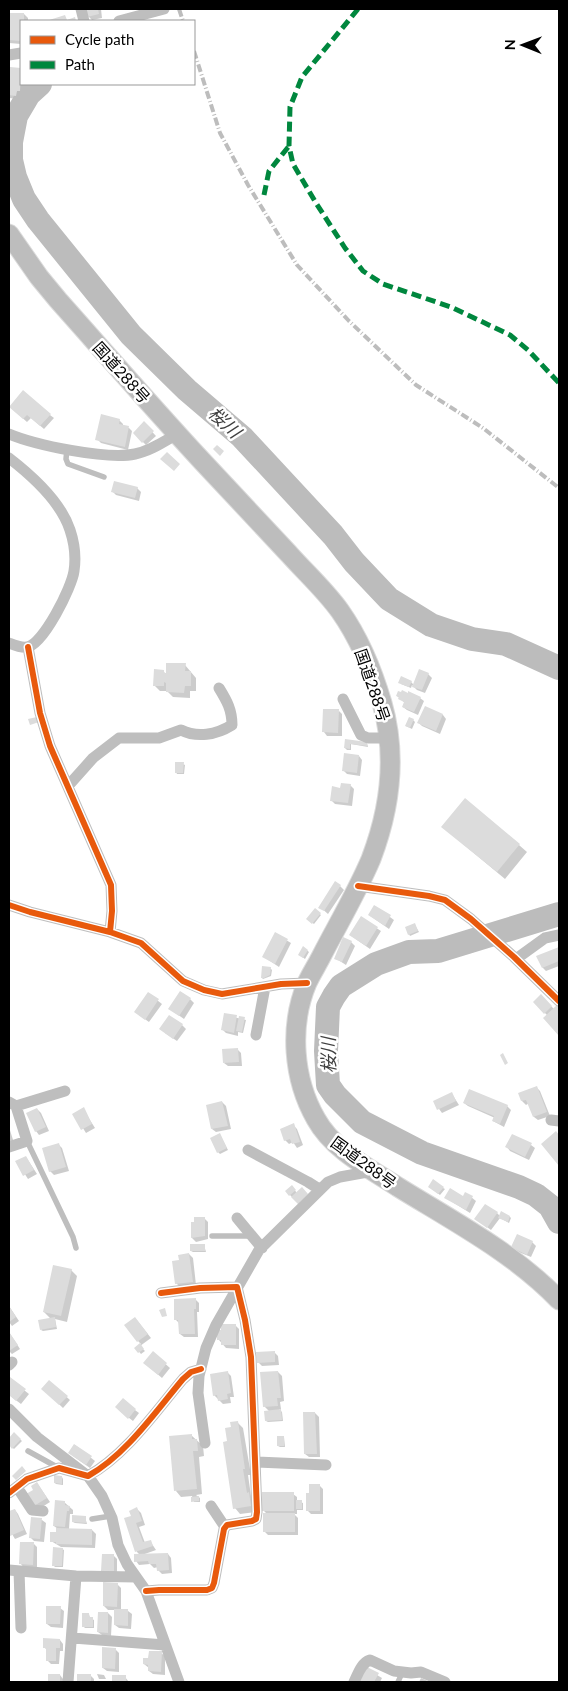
<svg xmlns="http://www.w3.org/2000/svg" width="568" height="1691" font-family="Lato,'Noto Sans JP',sans-serif">
<style>
.shadow{fill:#0003}
.lines{fill:none;stroke-linecap:round;stroke-linejoin:round}
.river{stroke:#bcbcbc;stroke-width:24}
.building{fill:#dcdcdc}
.trunk-casing{stroke:#dbdbdb;stroke-width:21}
.service{stroke:#bebebe;stroke-width:5.5}
.minor{stroke:#bebebe;stroke-width:11}
.trunk{stroke:#bdbdbd;stroke-width:19}
.rail{stroke:#bdbdbd;stroke-width:4;stroke-dasharray:8 2.5 1 2.5;stroke-linecap:butt}
.quiet{stroke:#00873e;stroke-width:5;stroke-dasharray:10 5;stroke-linecap:butt}
.cycleway-casing{stroke:#fff;stroke-width:9}
.cycleway{stroke:#e8590c;stroke-width:6}
.labels{text-anchor:middle;dominant-baseline:central;stroke-width:5;stroke-linejoin:round;paint-order:stroke}
.street-label{font-size:16px;fill:#000;stroke:#fff}
.water-label{font-size:18px;font-style:italic;fill:#404040;stroke:#fff}
</style>
<rect width="100%" height="100%" fill="#fff"/>
<path class="shadow" d="M87 9H101L102 18 92 20 88 16Z
M9 14H24L28 18V21H21V44L9 43Z
M11 69 21 70V84H24L23 94H20L19 99 9 98V72H10Z
M10 407 50 415 54 418 44 429 31 418 27 422Z
M119 420 123 424V426L129 428 132 431 128 450 101 443 97 439Z
M144 423 156 436 146 445 134 433Z
M137 488 141 492 139 501 116 495 112 491Z
M185 665 196 678V691H190V698L173 697 167 691H160L154 685 163 671 167 675Z
M428 674 432 678 425 693 417 690 412 685 411 688 401 684 411 682 414 685Z
M397 696 420 698 424 701 418 715 407 710 403 707 405 703Z
M425 708 443 715 446 719 440 734 422 726 419 723Z
M339 711 342 714V736H327L324 732Z
M413 720 415 722 412 729 406 726Z
M346 740 367 743 368 747 351 744V750H347L345 748Z
M359 756 362 760 360 776 347 774 343 770Z
M183 764 185 765 184 774H177L176 772Z
M350 785 354 789 352 806 335 804 331 800 342 789Z
M451 834 519 845 527 852 505 879Z
M340 886 344 890 328 914 320 907Z
M375 906 394 920 389 929 369 915Z
M315 910 321 915 314 924 308 919Z
M361 918 381 931 370 949 350 935Z
M415 925 419 932 410 936 409 934Z
M276 934 291 943 279 967 264 957Z
M351 942 355 946 346 965 335 958Z
M304 948 309 952 305 959 301 956Z
M559 948V966L546 971 543 968 538 956Z
M270 968 272 970 271 976 263 979 262 978Z
M148 993 162 1004 149 1022 139 1015Z
M541 996 554 1009 557 1007 559 1009V1034L545 1018 547 1015 535 1003Z
M190 999 194 1003 184 1019 174 1012Z
M225 1015 246 1020 243 1033 238 1032V1036L226 1033 223 1030Z
M182 1025 186 1029 177 1041 165 1033Z
M237 1049 241 1053 242 1066H228L224 1063Z
M536 1087 540 1091 550 1116 538 1120 534 1117 529 1103 526 1105 522 1101 520 1094Z
M452 1094 459 1105 442 1113 434 1102Z
M222 1102 226 1106 231 1129 216 1132 212 1129Z
M464 1103 507 1106 511 1110 504 1127 493 1121 495 1118 468 1106Z
M37 1109 41 1113 49 1131 39 1135 36 1131Z
M83 1109 95 1128 86 1133 74 1114Z
M293 1125 297 1129 303 1145 297 1148 293 1142 289 1144 285 1140Z
M9 1127 14 1143 9 1145Z
M220 1135 228 1150 220 1154 218 1152Z
M59 1145 62 1148 69 1171 54 1175 50 1171Z
M531 1145 535 1148 529 1160 510 1151 507 1147Z
M26 1157 37 1174 28 1179 17 1162Z
M292 1187 297 1193 300 1205 286 1191Z
M431 1188H443L445 1189 440 1195Z
M466 1193 476 1201 470 1213 446 1198 464 1197Z
M497 1213 500 1216 501 1213 510 1217 511 1218 509 1223 500 1218 491 1230 480 1222Z
M204 1218 208 1222V1239L196 1242 192 1238V1223Z
M532 1242 536 1246 531 1257 516 1251 512 1247Z
M204 1245 206 1252H193L191 1251Z
M189 1254 193 1258 196 1285 180 1287 176 1283 180 1261Z
M71 1270 77 1276 67 1322 55 1319 57 1329 43 1331 41 1330 51 1319 44 1312Z
M195 1299 199 1303V1312H197L198 1337H184L180 1334V1324L176 1320Z
M9 1306 19 1321 12 1326 9 1322Z
M135 1318 151 1338 140 1346 145 1351 141 1354 136 1348 141 1344 138 1341Z
M235 1325 239 1329V1349L226 1348 219 1340Z
M9 1332 20 1349 12 1354 9 1351Z
M274 1352 278 1356 279 1365 262 1366 258 1362Z
M153 1353 170 1368 162 1378 148 1366Z
M227 1372 231 1376 234 1397H230L231 1403 223 1404 214 1395Z
M278 1372 282 1376 284 1401 280 1402 281 1409H279L282 1412 283 1421 268 1422 266 1421 270 1412 264 1406Z
M10 1379 29 1394 21 1404 9 1395V1381Z
M49 1381 70 1400 63 1408 43 1389Z
M135 1410 139 1413 133 1421 120 1411Z
M315 1413 319 1417 320 1457H309L305 1454Z
M237 1422 243 1428 251 1475H248L251 1496 257 1512 240 1514 235 1508 233 1428Z
M14 1434 22 1441 14 1449 9 1444V1440Z
M191 1435 203 1446 204 1456 199 1457 202 1494 196 1495 200 1498V1502H194L192 1496 181 1497 176 1491Z
M284 1437 285 1447H280L278 1446Z
M75 1445 95 1461 90 1468 73 1456Z
M62 1477 63 1479V1485L56 1484 55 1483Z
M37 1483 50 1502 39 1509 35 1506V1490Z
M320 1486 323 1489V1514H311L307 1510 310 1494Z
M293 1494 297 1497V1501L303 1503V1510H297V1514H294L298 1518V1535H268L264 1531 267 1514 263 1510Z
M64 1502 73 1510V1514H70L69 1529 92 1530 96 1534 95 1548 61 1547 51 1541 57 1533 58 1529 54 1526Z
M137 1509 141 1513 145 1525 139 1527 145 1543 150 1541 156 1550 142 1555 168 1554 171 1558 172 1573 162 1574 158 1570V1567L154 1568 150 1564 139 1565 136 1561 140 1555 137 1552 125 1519 132 1517Z
M15 1510 18 1514 27 1534 15 1539 9 1529V1513Z
M85 1517 87 1524 75 1523 73 1522Z
M32 1519 42 1520 46 1523 44 1542 34 1541 30 1537Z
M34 1544 37 1547V1568H24L21 1564Z
M62 1549 64 1550 63 1567H55L53 1565Z
M113 1555 117 1559V1574H106Z
M117 1584 121 1588V1610L128 1611 132 1614 131 1629 119 1628 115 1625V1610H108L104 1606Z
M60 1608 64 1611 63 1628 51 1627 47 1624Z
M108 1613 112 1617 111 1636 102 1635 98 1632Z
M89 1614 90 1618 94 1620V1628H85L83 1626Z
M60 1640 63 1644V1651H60L59 1664H51L47 1660V1650L44 1647Z
M115 1649 119 1653V1672L107 1671 103 1668Z
M161 1653 165 1656V1675L153 1674 149 1671V1668L144 1664Z
M367 1669 382 1678 380 1682H360Z
M97 1674 104 1675 106 1679H99Z
M49 1675H60L63 1679V1682H49Z
M78 1675H90L94 1679V1682H78Z
M113 1676 125 1677 129 1682H113Z
M421 1678 430 1682H419Z
M155 1681H166L168 1682H155Z"/>
<g class="lines">
<path class="river" d="M40 84 29 94 16 116 11 142V160L15 177 24 199 38 220 131 335 187 390 242 437 333 535 354 562 389 599 431 625 472 639 506 644 559 668
M559 914 438 951 409 952 376 964 341 986 334 996 328 1007 326 1051 328 1085 335 1095 362 1122 422 1153 519 1187 536 1195 550 1206 559 1222"/>
</g>
<path class="building" d="M85 9H98L99 14 87 17Z
M9 13H24V21H21V41L9 40Z
M65 15 67 20 75 17 76 21H46Z
M10 67 21 68 20 91H17L16 96 9 95Z
M23 390 51 414 40 426 27 415 23 419 9 407Z
M101 414 120 419 119 424 129 426 125 447 95 440Z
M144 421 154 431 142 443 133 433Z
M217 445 224 451 220 456 213 449Z
M167 452 180 464 174 471 160 459Z
M114 481 138 487 135 498 111 492Z
M166 663H186L185 671H191V686H185L184 693 166 692V683L164 682V686H153L154 669 164 670V673H166Z
M419 669 429 673 422 690 412 687Z
M401 676 412 681 409 687 398 683Z
M402 690 408 693V691L421 697 414 712 402 707 404 702 398 699 399 697 396 696 398 691 401 692Z
M425 706 443 714 436 731 417 723Z
M323 709H339L338 733 322 732Z
M37 717 39 722 30 725 28 719Z
M409 717 414 719 410 728 405 726Z
M345 739 367 742V746L350 744V749L344 748Z
M344 753 359 755 357 773 342 771Z
M175 762H184L183 773H175Z
M341 783 351 784 348 803 330 801 332 786 340 788Z
M465 798 520 844 497 872 441 827Z
M335 881 341 885 324 911 318 908Z
M374 905 391 915 385 926 368 915Z
M315 908 321 913 312 924 306 919Z
M361 916 378 927 366 946 349 935Z
M415 923 418 931 408 935 405 927Z
M275 932 288 939 275 964 262 957Z
M343 937 352 941 342 962 334 959Z
M303 946 308 950 303 958 298 955Z
M559 947V961L542 968 536 956Z
M262 966 271 967 270 975 264 978H261Z
M180 991 191 998 179 1016 168 1009Z
M148 992 159 999 145 1020 134 1012Z
M541 994 552 1006 544 1014 533 1002Z
M557 1005 559 1007V1036L543 1018Z
M224 1013 237 1015 234 1033 221 1030Z
M169 1015 183 1024 173 1039 159 1029Z
M239 1016 245 1017 242 1032 236 1031Z
M238 1048 239 1062 223 1063 222 1049Z
M503 1053 508 1063 505 1065 500 1055Z
M537 1086 547 1112 533 1117 526 1100 521 1101 518 1093Z
M469 1089 508 1105 500 1124 492 1121 494 1116 463 1103Z
M452 1092 456 1101 437 1110 433 1101Z
M222 1101 228 1126 211 1129 206 1105Z
M84 1107 92 1124 81 1130 72 1114Z
M37 1108 46 1127 35 1132 26 1113Z
M294 1123 300 1142 292 1144 290 1139 284 1141 280 1129Z
M556 1131 559 1135V1166L541 1144Z
M220 1133 227 1148 217 1153 210 1138Z
M512 1134 532 1143 525 1157 505 1147Z
M59 1143 66 1167 49 1172 42 1148Z
M26 1156 34 1170 23 1176 15 1161Z
M433 1179 444 1187 438 1194 428 1187Z
M292 1185 296 1190 289 1196 285 1191Z
M302 1187 308 1194 298 1204 291 1197Z
M450 1188 463 1196 465 1192 473 1196 466 1210 444 1198Z
M485 1204 498 1212 487 1228 474 1219Z
M501 1211 510 1216 508 1222 498 1218Z
M194 1217H205V1236L191 1238V1222H194Z
M517 1234 533 1241 527 1255 511 1247Z
M190 1244H205V1251H190Z
M189 1253 193 1282 175 1284 172 1261 179 1260 178 1255Z
M53 1265 72 1269 61 1316 43 1312Z
M196 1298V1309H194L195 1334H179L178 1320H174V1299Z
M9 1306 16 1317 9 1322Z
M165 1308 167 1316 162 1317 159 1310Z
M55 1317 56 1327 40 1330 38 1320Z
M135 1317 148 1334 137 1342 124 1325Z
M221 1324H236V1345H221V1340H217V1330H221Z
M9 1332 18 1345 9 1351Z
M140 1343 144 1349 138 1353 134 1348Z
M153 1351 167 1363 158 1375 143 1363Z
M275 1351V1362L257 1363 256 1352Z
M228 1371 231 1393 227 1394 228 1399 218 1401 217 1395 213 1396 210 1374Z
M278 1371 281 1398H277L278 1406 263 1407 260 1372Z
M10 1377 26 1389 16 1401 9 1395Z
M49 1380 68 1396 59 1405 41 1389Z
M123 1398 136 1409 128 1419 115 1407Z
M281 1409 282 1420 265 1421 264 1411Z
M303 1412H315L317 1454H304Z
M238 1421 245 1469H243L247 1493 249 1492 251 1506 233 1509 223 1442 227 1441 225 1428 231 1427 230 1422Z
M14 1432 21 1439 12 1449 9 1445V1438Z
M192 1434V1439H197L198 1451H193L197 1489 174 1491 169 1436Z
M277 1436H284V1446H277Z
M74 1444 92 1456 86 1465 68 1453Z
M22 1466 26 1471 16 1480 12 1476Z
M54 1475 62 1476V1484L54 1483Z
M37 1482 47 1498 34 1506 26 1494 33 1490 31 1486Z
M309 1484H320V1511H306V1493H309Z
M262 1492H294V1511H262Z
M199 1496V1501L191 1502V1497Z
M55 1500 65 1501V1505L70 1506 69 1511H67L65 1527 53 1526Z
M296 1500H302V1509H296Z
M137 1507 142 1521 136 1523 143 1542 151 1540 153 1546 135 1552 124 1518 131 1516 129 1511Z
M15 1509 24 1530 10 1536 9 1511Z
M263 1513H295V1532H263Z
M72 1515 86 1516V1523L72 1522Z
M31 1517 42 1518 40 1539 29 1538Z
M56 1528 92 1529V1545L56 1544V1542H50V1532H56Z
M20 1542H34L33 1565 19 1564Z
M53 1547 63 1548 62 1566H52Z
M168 1553 169 1570 157 1571 156 1564H149L148 1561 134 1562V1554Z
M102 1554H114V1571H101Z
M103 1582 118 1583 117 1607 103 1606Z
M46 1606H61L60 1624H46Z
M114 1609H128V1626L114 1625Z
M98 1612H108V1633L97 1632Z
M82 1613H89V1617H93V1627H82Z
M43 1638 60 1639V1648H56V1661H46V1648H43Z
M102 1647 116 1648 115 1669 102 1668Z
M149 1651H162L161 1672 148 1671V1665L143 1664V1658H148Z
M367 1667 379 1673 374 1682H359Z
M48 1674H60V1682H48Z
M77 1674H91V1682H77Z
M112 1675H126V1682H112Z"/>
<g class="lines">
<defs>
<path id="trunk" d="M9 234 39 277 58 300C106 354 153 408 202 461 231 492 260 523 289 554 306 573 325 590 340 611 359 638 373 672 382 703 397 755 390 809 371 859 357 892 338 924 322 955 317 965 311 974 307 983 289 1026 293 1079 316 1119 333 1150 369 1168 398 1187 453 1221 514 1253 559 1300"/>
</defs>
<use href="#trunk" class="trunk-casing"/>
<path class="service" d="M67 449 66 459 68 464 104 477
M27 1141 73 1237 76 1248
M212 1236H252
M28 1451 57 1467
M92 1519 111 1516
M398 1682 402 1673"/>
<path class="minor" d="M81 9 84 21
M119 21 164 9
M9 55 21 53
M9 434C35 445 107 460 135 454 150 451 163 442 177 434
M9 458C31 475 61 502 70 530 74 542 76 558 74 571 72 587 43 645 27 647 21 648 14 645 9 643
M28 647 40 713 50 746 111 885 112 911 110 932
M343 699 361 735 368 738H389
M68 786 93 758 119 738H159L181 730C197 738 216 735 232 725 232 710 227 701 219 688
M358 886 429 896 445 900 471 919 514 957 559 1001
M9 905 30 912 110 932 141 943 183 981 204 990 222 994 281 984 307 983
M516 959 545 938 559 935
M256 1035 265 987
M9 1102 16 1106 27 1141 9 1147
M16 1106 65 1091
M551 1120 559 1121
M248 1150 308 1182 319 1189
M237 1218 262 1248
M9 1365 12 1362
M9 1409 37 1437 88 1476 102 1496 112 1518 118 1545 127 1564 146 1591 179 1682
M205 1443 198 1393 199 1376 206 1348 216 1325 259 1250 328 1182 340 1177 373 1171
M257 1462 326 1465
M17 1487 32 1510 43 1511
M9 1493 27 1479 59 1468 88 1476C126 1455 156 1411 183 1379L191 1372 201 1369
M211 1506 225 1527
M9 1570 76 1576 136 1577
M19 1571 21 1628
M146 1591 159 1590H207L212 1588 214 1583 224 1529 227 1525 252 1521 256 1519 257 1512 251 1357 245 1320 237 1287 200 1288 161 1293
M73 1638 165 1645
M68 1682 76 1576
M354 1682C358 1674 361 1663 370 1660L394 1671 411 1673 421 1672 445 1682"/>
<use href="#trunk" class="trunk"/>
<path class="rail" d="M179 9 183 21
M194 51 220 133 248 185 297 265 349 321 416 385 483 428 559 488"/>
<path class="quiet" d="M358 9 302 77 290 107 289 146 293 164 316 203 345 248 363 271 383 284 451 307 510 335 528 350 559 383
M264 195 269 171 289 146"/>
<defs>
<path id="cycleway" d="M28 647 40 713 50 746 111 885 112 911 110 932
M358 886 429 896 445 900 471 919 514 957 559 1001
M9 905 30 912 110 932 141 943 183 981 204 990 222 994 281 984 307 983
M9 1493 27 1479 59 1468 88 1476C126 1455 156 1411 183 1379L191 1372 201 1369
M146 1591 159 1590H207L212 1588 214 1583 224 1529 227 1525 252 1521 256 1519 257 1512 251 1357 245 1320 237 1287 200 1288 161 1293"/>
</defs>
<use href="#cycleway" class="cycleway-casing"/>
<use href="#cycleway" class="cycleway"/>
</g>
<g class="labels">
<g class="street-label">
<text transform="translate(122 372) rotate(48)">国道288号</text>
<text transform="translate(373 685) rotate(71)">国道288号</text>
<text transform="translate(364 1162) rotate(36)">国道288号</text>
</g>
<g class="water-label">
<text transform="translate(225 422) rotate(43)">桜川</text>
<text transform="translate(328 1055) rotate(-91)">桜川</text>
</g>
</g>
<rect width="568" height="1691" fill="none" stroke="#000000" stroke-width="20"/>
<rect x="20" y="20" width="175" height="65" fill="#ffffff" stroke="#999999"/>
<rect x="30" y="36" width="25" height="8" fill="#e8590c" stroke="#999999"/>
<text x="65" y="45" font-size="15" fill="#000000">Cycle path</text>
<rect x="30" y="61" width="25" height="8" fill="#00873e" stroke="#999999"/>
<text x="65" y="70" font-size="15" fill="#000000">Path</text>
<g transform="translate(523 45) rotate(271)" stroke="#ffffff" stroke-width="4" paint-order="stroke">
<path d="M0-4L9 19L0 12L-9 19Z" fill="#000000"/>
<text y="-8" font-size="14" font-weight="bold" text-anchor="middle" fill="#000000">N</text>
</g>
</svg>
